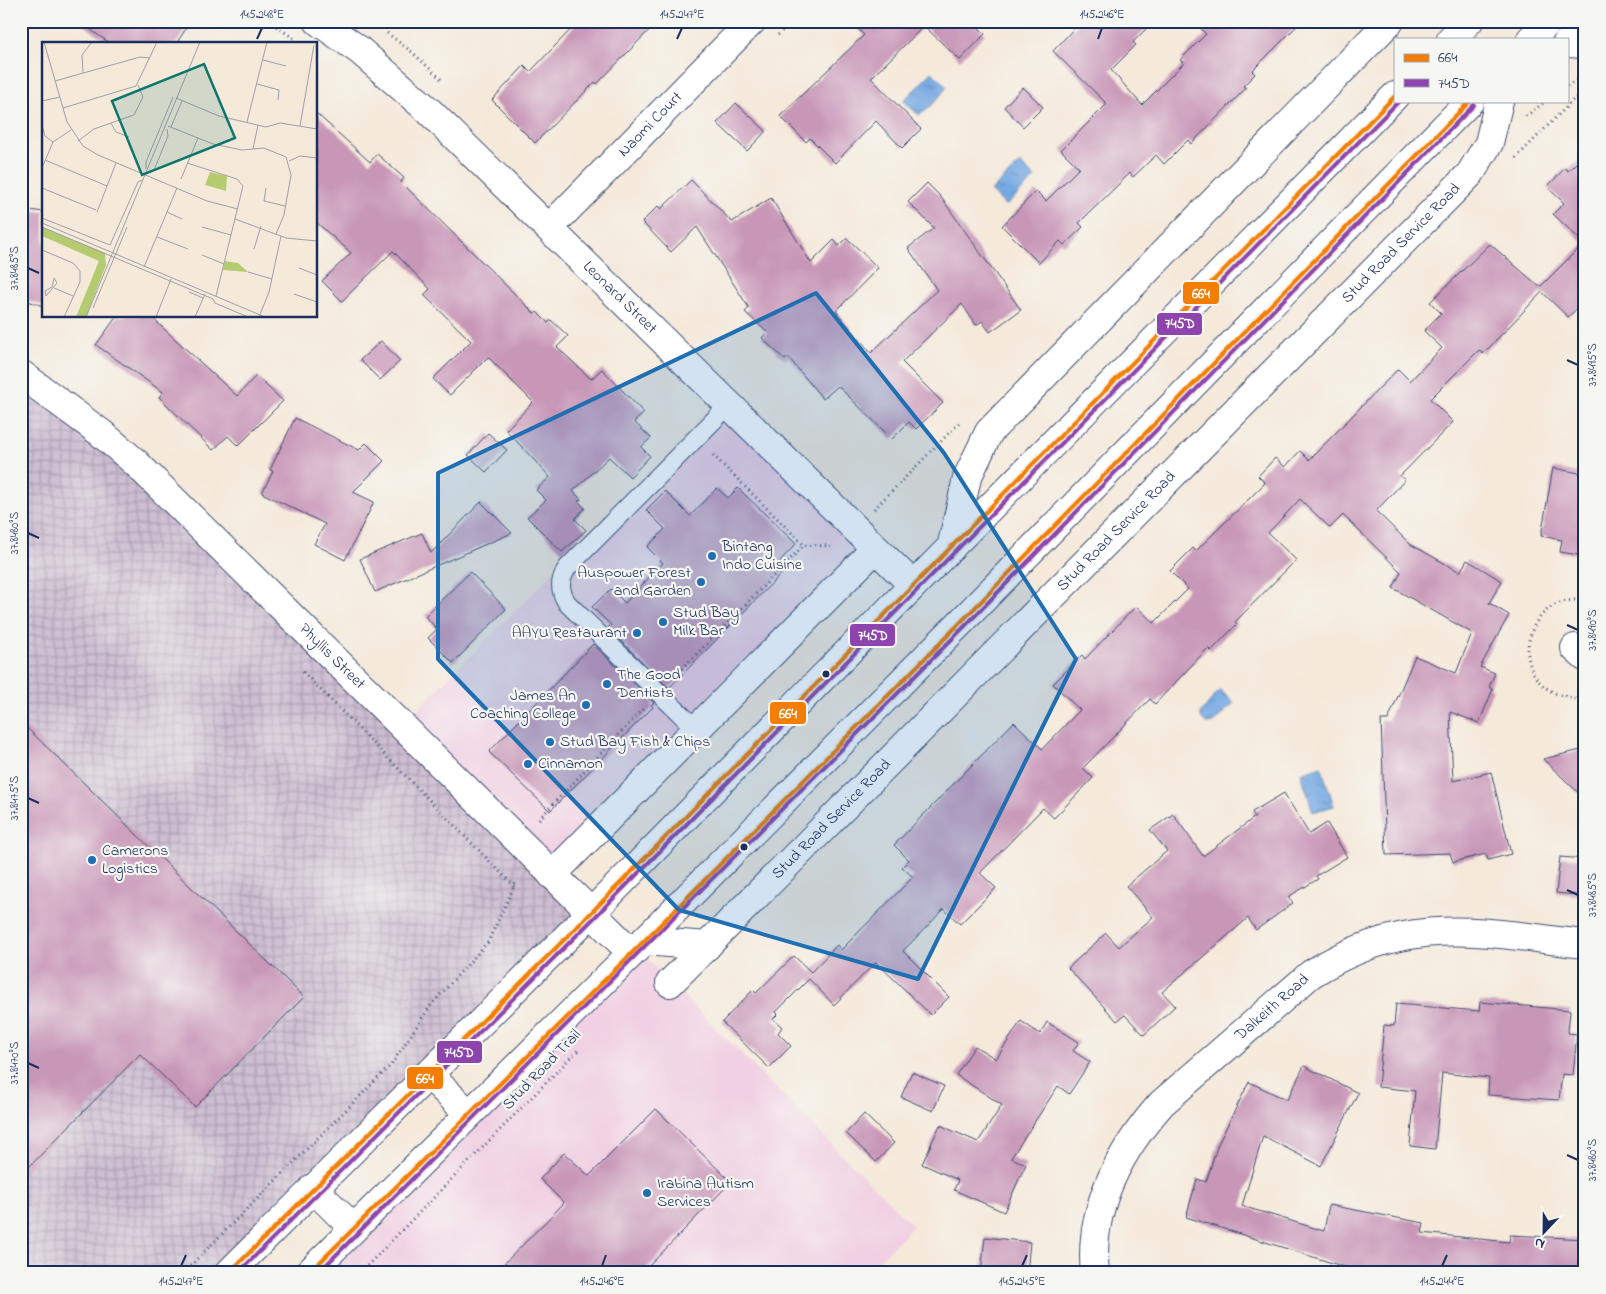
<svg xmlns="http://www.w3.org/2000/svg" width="1606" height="1294" font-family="'Indie Flower',sans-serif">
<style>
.built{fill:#f1d0e3}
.industrial{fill:url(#industrial-grid)}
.water{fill:url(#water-ripples);stroke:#486ca0}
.building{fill:#c896b7}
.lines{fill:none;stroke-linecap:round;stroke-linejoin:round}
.service-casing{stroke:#3c4b71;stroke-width:20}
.minor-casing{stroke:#3c4b71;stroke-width:30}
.primary-casing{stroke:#3c4b71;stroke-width:30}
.path{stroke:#3c4b71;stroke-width:3;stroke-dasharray:1 4;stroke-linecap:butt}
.service{stroke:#fff;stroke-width:18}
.minor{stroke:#fff;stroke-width:28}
.primary{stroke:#fff;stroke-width:28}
.bus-1-casing{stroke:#f6f6f2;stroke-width:8}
.bus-2-casing{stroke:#f6f6f2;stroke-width:8}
.bus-1{stroke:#f47e05;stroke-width:4}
.bus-2{stroke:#8e44ad;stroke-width:4}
.marked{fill:#1f6fb2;fill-opacity:0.2;stroke:#1f6fb2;stroke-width:4;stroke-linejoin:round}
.ticks{fill:none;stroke:#1b2f5e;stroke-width:2}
.poi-dot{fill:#1f6fb2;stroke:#f6f6f2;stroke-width:2}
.bus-dot{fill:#1b2f5e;stroke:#f6f6f2;stroke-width:2}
.labels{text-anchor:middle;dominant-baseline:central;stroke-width:4.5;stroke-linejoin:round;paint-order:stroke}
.street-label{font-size:16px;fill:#1b2f5e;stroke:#f6f6f2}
.poi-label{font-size:16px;fill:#1b2f5e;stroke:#f6f6f2;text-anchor:start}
.inset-road{fill:none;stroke:#9e9fa8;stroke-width:1}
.view{fill:#0f766e;fill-opacity:0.15;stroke:#0f766e;stroke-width:2.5}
.inset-edge{fill:none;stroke:#1b2f5e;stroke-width:2.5}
.line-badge{stroke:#f6f6f2;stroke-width:2}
.badge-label{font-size:14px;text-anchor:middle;font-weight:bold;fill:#fff}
.neatline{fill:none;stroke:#1b2f5e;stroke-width:2}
.ticks-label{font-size:12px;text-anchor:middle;fill:#1b2f5e}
</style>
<defs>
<pattern id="industrial-grid" width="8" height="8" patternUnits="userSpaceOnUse" patternTransform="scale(1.25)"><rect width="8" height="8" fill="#cebed1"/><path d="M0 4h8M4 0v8" fill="none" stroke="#a69bad"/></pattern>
<pattern id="water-ripples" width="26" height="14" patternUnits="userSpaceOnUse" patternTransform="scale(1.25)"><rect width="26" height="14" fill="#76a9e2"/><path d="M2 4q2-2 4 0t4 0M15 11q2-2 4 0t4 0" fill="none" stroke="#608aba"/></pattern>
</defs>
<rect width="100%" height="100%" fill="#f6f6f2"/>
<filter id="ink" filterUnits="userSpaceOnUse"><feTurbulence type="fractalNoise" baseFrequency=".02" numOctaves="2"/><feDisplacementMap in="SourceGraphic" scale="10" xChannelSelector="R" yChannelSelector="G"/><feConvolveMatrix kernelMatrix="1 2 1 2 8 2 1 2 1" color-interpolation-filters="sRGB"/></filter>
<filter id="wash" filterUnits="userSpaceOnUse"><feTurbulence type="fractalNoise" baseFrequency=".0096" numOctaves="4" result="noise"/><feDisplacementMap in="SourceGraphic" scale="20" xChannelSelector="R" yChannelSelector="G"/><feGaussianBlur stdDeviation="1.12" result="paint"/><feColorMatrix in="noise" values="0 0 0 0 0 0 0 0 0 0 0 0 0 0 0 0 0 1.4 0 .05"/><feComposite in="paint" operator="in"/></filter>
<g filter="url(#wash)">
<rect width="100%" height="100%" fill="#f5e9da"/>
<path class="built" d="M724 400 875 549 552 875 402 725Z
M637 949 913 1226 866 1273H309Z"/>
<path class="industrial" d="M21 374 74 413 591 913 229 1273H21Z"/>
<path class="water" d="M932 72 947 87 934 103 919 115 903 101Z
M1020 163 1035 178 1006 206 991 191Z
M1220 690 1234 703 1213 723 1207 724 1201 718V712Z
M1321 766 1334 806 1313 812 1301 773Z"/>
<g id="blocks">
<path class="building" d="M78 21H191L176 44H111Z
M579 21H658L597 84 595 82 535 143 492 100 524 66 530 72Z
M850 21H972L985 34 960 60 924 26 871 78 921 129 902 148 876 121 835 163 810 138 806 142 780 116 864 35Z
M1081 21H1154L1133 42 1136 45 1111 70 1142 105 1184 63 1180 60 1206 34 1193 21H1302L1252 71 1255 74 1243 86 1246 88 1191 144 1188 140 1164 164 1156 155 1133 177 1130 173 1079 223 1083 227 1064 245 1060 241 1039 263 1002 226 1036 191 1046 201 1079 168 1061 150 1107 104 1053 51Z
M1023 87 1043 107 1023 127 1004 107Z
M736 103 766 131 747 151 717 123Z
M316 113 370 162 377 154 404 178 401 182 535 314 537 312 548 323 551 320 568 336 557 347 591 379 602 369 644 413 634 422 651 438 641 447 650 456 630 477 609 457 573 491 581 499 578 501 585 508 575 519 586 530 562 552 527 517 546 500 536 490 550 477 506 430 533 402 488 357 450 395 433 379 471 341 424 295 430 289 393 251 342 301 322 281 351 253 316 222Z
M1585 154V301L1568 317 1542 292 1483 354 1479 350 1430 399 1453 422 1400 476 1405 480 1376 511 1410 544 1460 572 1467 560 1502 581 1489 603 1509 615 1480 667 1495 673 1489 687 1493 689 1479 723 1450 712 1453 781 1491 772 1511 854 1488 860 1486 854 1453 862 1450 853 1386 855 1381 720H1388L1415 656 1456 673 1472 633 1393 588 1401 572 1343 515 1330 528 1300 499 1268 533 1296 560 1235 622 1237 624 1211 651 1208 648 1155 704 1150 699 1083 768 1093 778 1054 818 1043 808 980 873 996 888 960 924 944 909 903 951 949 997 931 1015 876 962 834 1005 809 979 776 1012 778 1014 773 1019 782 1027 778 1033 791 1046 769 1068 722 1022 753 990 756 993 794 956 811 972 837 945 841 950 913 877 902 867 909 860 894 845 1014 722 1042 749 1080 710 1053 684 1082 655 1085 659 1136 606 1154 623 1188 589 1170 571 1193 548 1196 551 1265 483 1258 476 1275 458 1285 467 1300 451 1309 460 1398 369 1410 381 1442 348 1424 331 1441 313 1430 302 1490 244 1540 287 1584 243 1553 214 1564 203 1547 187 1565 168 1568 171Z
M691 180 732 222 771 198 811 263 834 240 839 246 847 238 878 268 836 311 871 353 937 290 908 248 934 228 908 202 927 183 940 196 1021 310 990 332 982 321 976 325 962 304 902 362 943 403 916 429 909 422 892 439 838 386 823 399 788 357 785 360 762 338 767 332 745 312 749 308 697 227 671 252 642 222 658 206 661 209Z
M21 209 44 212V306L21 299Z
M117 316H150L237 396 256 376 283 401 238 446 228 436 213 450 159 397 163 392 96 345Z
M381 341 400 361 380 380 360 360Z
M295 418 359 450 366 443 384 461 353 492 374 502 345 560 314 544 325 524 262 493 273 471 270 470Z
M488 433 507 450 486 472 468 455Z
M1553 468 1585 474V556L1560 552 1562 540 1541 536Z
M717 488 728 498 738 488 796 544 778 563 785 570 669 688 608 628 611 625 592 607 611 589 625 603 663 563 647 547 665 529 646 510 665 491 690 516Z
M481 502 512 533 375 592 360 559 422 533 431 553Z
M470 572 506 609 453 663 428 638 437 629 425 616Z
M593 644 654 703 651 705 653 707 550 811 489 752Z
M21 722 304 997 195 1107 140 1054 21 1175Z
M1585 749V799L1543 759Z
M1284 793 1309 834 1327 823 1347 857 1316 876 1318 879 1288 897 1293 903 1256 930 1248 918 1162 992 1175 1006 1144 1035 1125 1015 1117 1021 1068 968 1106 933 1119 947 1153 917 1126 886 1167 851 1150 830 1173 814 1203 856 1255 817 1252 812Z
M1560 857 1585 859V896L1556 893Z
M1480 1002 1570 1010 1568 1033 1577 1034 1573 1075 1562 1074 1559 1100 1488 1095 1489 1078 1442 1073 1435 1149 1410 1146 1415 1091 1378 1087 1384 1025 1394 1026 1396 1004 1479 1011Z
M1021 1021 1040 1034 1047 1022 1079 1042 1073 1051 1090 1062 1069 1094 1058 1086 1011 1158 1026 1164 1004 1212 954 1190 958 1180 922 1164 940 1125 978 1142 1002 1105 956 1075 975 1046 996 1059Z
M1304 1066 1358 1093 1321 1166 1263 1136 1242 1206 1324 1231 1329 1205 1424 1223 1422 1233 1509 1242 1510 1235 1585 1239V1273L1537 1269V1273H1364L1186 1217 1197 1179 1206 1182 1218 1144 1249 1082 1287 1100Z
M912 1072 944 1086 933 1111 901 1097Z
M656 1109 731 1182 642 1273H495L564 1203 540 1179 564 1153 589 1176Z
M864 1114 894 1143 876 1162 846 1133Z
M985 1237 1030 1242 1027 1273H981Z"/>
</g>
</g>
<g filter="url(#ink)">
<use href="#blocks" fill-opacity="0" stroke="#3c4b71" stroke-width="1"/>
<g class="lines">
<defs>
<path id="service" d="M696 729 567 603C559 589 559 581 567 568L729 405"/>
<g id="minor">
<path id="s1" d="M318 21 359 50 429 111 913 585"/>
<path d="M1567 43 1585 44"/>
<path id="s2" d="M549 228 752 21"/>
<path id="s3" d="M21 374 101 433 136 463 632 953"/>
<path d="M951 548 967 478 989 432 1390 21"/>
<path d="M1575 648 1585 657"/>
<path d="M552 875 875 549"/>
<path d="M644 941 707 946"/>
<path id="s4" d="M670 983 1470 174 1489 143 1499 101"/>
<path id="s5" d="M1095 1273C1088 1208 1121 1149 1162 1103L1311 974C1407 913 1479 932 1585 944"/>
</g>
<path id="primary" d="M1451 39 1469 21
M1531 39 1549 21
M428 1074 468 1113
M313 1188 353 1228
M229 1273 591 913 1395 96
M309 1273 644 941 960 623 1470 101"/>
</defs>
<use href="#service" class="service-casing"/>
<use href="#minor" class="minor-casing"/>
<use href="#primary" class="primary-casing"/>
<path class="path" d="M268 21 295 39
M387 33 412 52 441 79
M778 35 792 21
M1567 86 1579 79 1585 78
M1526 116 1546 101
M1516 158 1585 88
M21 340 29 345
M713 455 804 545
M874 509 961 421
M1585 601C1532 591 1506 665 1551 691 1561 697 1574 698 1585 701
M303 672 515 887
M675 676 804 545 831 546
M539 819 643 709
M183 1273 391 1065 431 1005 488 942 517 880
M360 1273 580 1048"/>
<use href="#service" class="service"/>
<use href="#minor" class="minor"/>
<use href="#primary" class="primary"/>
<defs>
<path id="bus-1" d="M229 1273 591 913 1395 96
M309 1273 644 941 960 623 1470 101"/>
<path id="bus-2" d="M238 1273 595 917 1399 101
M318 1273 964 627 1474 105"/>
</defs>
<use href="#bus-1" class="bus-1-casing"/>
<use href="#bus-2" class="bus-2-casing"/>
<use href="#bus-1" class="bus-1"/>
<use href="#bus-2" class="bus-2"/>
</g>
</g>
<path class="marked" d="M816 293 944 453 1076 659 918 979 679 910 438 659V473Z"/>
<path class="ticks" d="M257 39 262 28M677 39 682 28M1098 39 1102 28M28 268 39 273M1567 360 1578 365M28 533 39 538M1567 625 1578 630M28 798 39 803M1567 890 1578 895M28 1063 39 1068M1567 1155 1578 1160M181 1266 186 1255M602 1266 606 1255M1022 1266 1027 1255M1442 1266 1447 1255"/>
<g class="poi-dot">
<circle cx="712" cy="556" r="5"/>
<circle cx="701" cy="582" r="5"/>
<circle cx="663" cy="622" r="5"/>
<circle cx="637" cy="633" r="5"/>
<circle cx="607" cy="684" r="5"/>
<circle cx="586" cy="705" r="5"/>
<circle cx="550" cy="742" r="5"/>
<circle cx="528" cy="764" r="5"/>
<circle cx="92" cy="860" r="5"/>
<circle cx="647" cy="1193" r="5"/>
</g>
<g class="bus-dot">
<circle cx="826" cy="674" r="4.5"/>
<circle cx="744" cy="847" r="4.5"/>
</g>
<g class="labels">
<g class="street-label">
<text stroke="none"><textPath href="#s2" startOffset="145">Naomi Court</textPath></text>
<text stroke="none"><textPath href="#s4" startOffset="1040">Stud Road Service Road</textPath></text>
<text stroke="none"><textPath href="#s1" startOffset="410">Leonard Street</textPath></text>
<text stroke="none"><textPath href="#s4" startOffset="635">Stud Road Service Road</textPath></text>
<text stroke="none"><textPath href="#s3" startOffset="421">Phyllis Street</textPath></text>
<text stroke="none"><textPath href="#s4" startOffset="230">Stud Road Service Road</textPath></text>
<text stroke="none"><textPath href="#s5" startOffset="334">Dalkeith Road</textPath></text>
<text transform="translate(542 1070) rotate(-46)">Stud Road Trail</text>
</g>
<g class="poi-label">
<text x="722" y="547">Bintang<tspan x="722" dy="18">Indo Cuisine</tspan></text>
<text x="691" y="573" text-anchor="end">Auspower Forest<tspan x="691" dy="18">and Garden</tspan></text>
<text x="673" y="613">Stud Bay<tspan x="673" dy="18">Milk Bar</tspan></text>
<text x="627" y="633" text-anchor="end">AAYU Restaurant</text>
<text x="617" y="675">The Good<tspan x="617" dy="18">Dentists</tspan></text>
<text x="576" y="696" text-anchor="end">James An<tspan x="576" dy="18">Coaching College</tspan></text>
<text x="560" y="742">Stud Bay Fish &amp; Chips</text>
<text x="538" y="764">Cinnamon</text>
<text x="102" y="851">Camerons<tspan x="102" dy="18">Logistics</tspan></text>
<text x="657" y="1184">Irabina Autism<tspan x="657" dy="18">Services</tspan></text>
</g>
</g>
<g transform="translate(42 42)">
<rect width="275" height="275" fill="#f5e9da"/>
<path d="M168 130 185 134 184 149 163 143ZM0 185 63 211 64 223 44 275H34L57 219 0 194ZM183 219 196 221 206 230 181 228Z" fill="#b5cb6f"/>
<path class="inset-road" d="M2 0 25 80 41 104 56 113 165 159 196 167M221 18 244 24M41 31 40 13 50 0M13 39 98 15 108 16M215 42 237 48 236 58M134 56 177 74 224 85 238 81 275 87M0 59 18 55M21 66 94 44 115 0M205 80 225 0M69 81 74 90 87 95M0 83 3 94 11 100M126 84 171 102 200 108 222 106 244 115 249 133 242 173 234 192M258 84 272 3M129 85 140 59M36 99 52 87 92 73 101 55 96 43M211 107 216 83M3 118 65 144M247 119 258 114 275 116M145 121 195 137 201 144 174 254M0 126 11 100 29 88M104 127V120L131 55M107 129 112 128 126 94 125 87M139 137 156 96M275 141V166M0 146 54 168M224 146 222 159 243 164M55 170 74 121M125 170 140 177M0 176 68 203 96 140 100 138M193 177 244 196 275 199M0 181 223 275M0 185 171 257M160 185 189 193M115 195 146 207M212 207 219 184M0 208 31 221 38 229V240L22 275M160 213 182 222M102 225 135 146M257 226 275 233M206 230 230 237M12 236 15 241 4 254 3 249 10 245ZM12 246 31 254M147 250 161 256M252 252 275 260M171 257 173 261 206 275M51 266 85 185M44 275 158 0M114 275 129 237M153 275 163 252M217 275 227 250 239 194"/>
<path class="view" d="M162 22 193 96 100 133 70 59Z"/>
<rect width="275" height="275" class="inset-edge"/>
</g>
<g class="line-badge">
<rect x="1182" y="281" width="38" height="24" rx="5" fill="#f47e05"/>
<rect x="1156" y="312" width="47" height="24" rx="5" fill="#8e44ad"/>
<rect x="849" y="623" width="47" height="24" rx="5" fill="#8e44ad"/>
<rect x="769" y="701" width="38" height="24" rx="5" fill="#f47e05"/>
<rect x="436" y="1040" width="47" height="24" rx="5" fill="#8e44ad"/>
<rect x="406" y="1066" width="38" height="24" rx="5" fill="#f47e05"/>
</g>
<g class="badge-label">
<text x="1201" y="298">664</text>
<text x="1180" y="328">745D</text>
<text x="873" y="640">745D</text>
<text x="788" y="718">664</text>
<text x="459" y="1057">745D</text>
<text x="425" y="1083">664</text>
</g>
<rect width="1606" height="1294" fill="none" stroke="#f6f6f2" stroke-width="55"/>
<rect x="1394" y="38" width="175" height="65" fill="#f6f6f2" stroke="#9ea6b7"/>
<rect x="1404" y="54" width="25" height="8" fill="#f47e05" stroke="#9ea6b7"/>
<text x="1438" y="62" font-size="15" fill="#1b2f5e">664</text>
<rect x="1404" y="79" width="25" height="8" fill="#8e44ad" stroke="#9ea6b7"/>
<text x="1438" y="88" font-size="15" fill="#1b2f5e">745D</text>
<g transform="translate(1544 1232) rotate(202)" stroke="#f6f6f2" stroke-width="4" paint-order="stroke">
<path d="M0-4L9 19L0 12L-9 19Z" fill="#1b2f5e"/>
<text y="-8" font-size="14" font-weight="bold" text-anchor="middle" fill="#1b2f5e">N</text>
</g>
<rect x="28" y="28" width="1550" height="1238" class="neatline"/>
<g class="ticks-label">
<text x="262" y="18">145.248°E</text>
<text x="682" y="18">145.247°E</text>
<text x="1102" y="18">145.246°E</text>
<text transform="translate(14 268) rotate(-90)" y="4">37.8485°S</text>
<text transform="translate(1592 365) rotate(-90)" y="4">37.8495°S</text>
<text transform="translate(14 533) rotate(-90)" y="4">37.8480°S</text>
<text transform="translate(1592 630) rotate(-90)" y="4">37.8490°S</text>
<text transform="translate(14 798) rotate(-90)" y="4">37.8475°S</text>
<text transform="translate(1592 895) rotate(-90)" y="4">37.8485°S</text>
<text transform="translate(14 1063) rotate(-90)" y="4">37.8470°S</text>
<text transform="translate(1592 1160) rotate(-90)" y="4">37.8480°S</text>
<text x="181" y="1285">145.247°E</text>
<text x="602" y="1285">145.246°E</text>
<text x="1022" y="1285">145.245°E</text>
<text x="1442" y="1285">145.244°E</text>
</g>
</svg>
